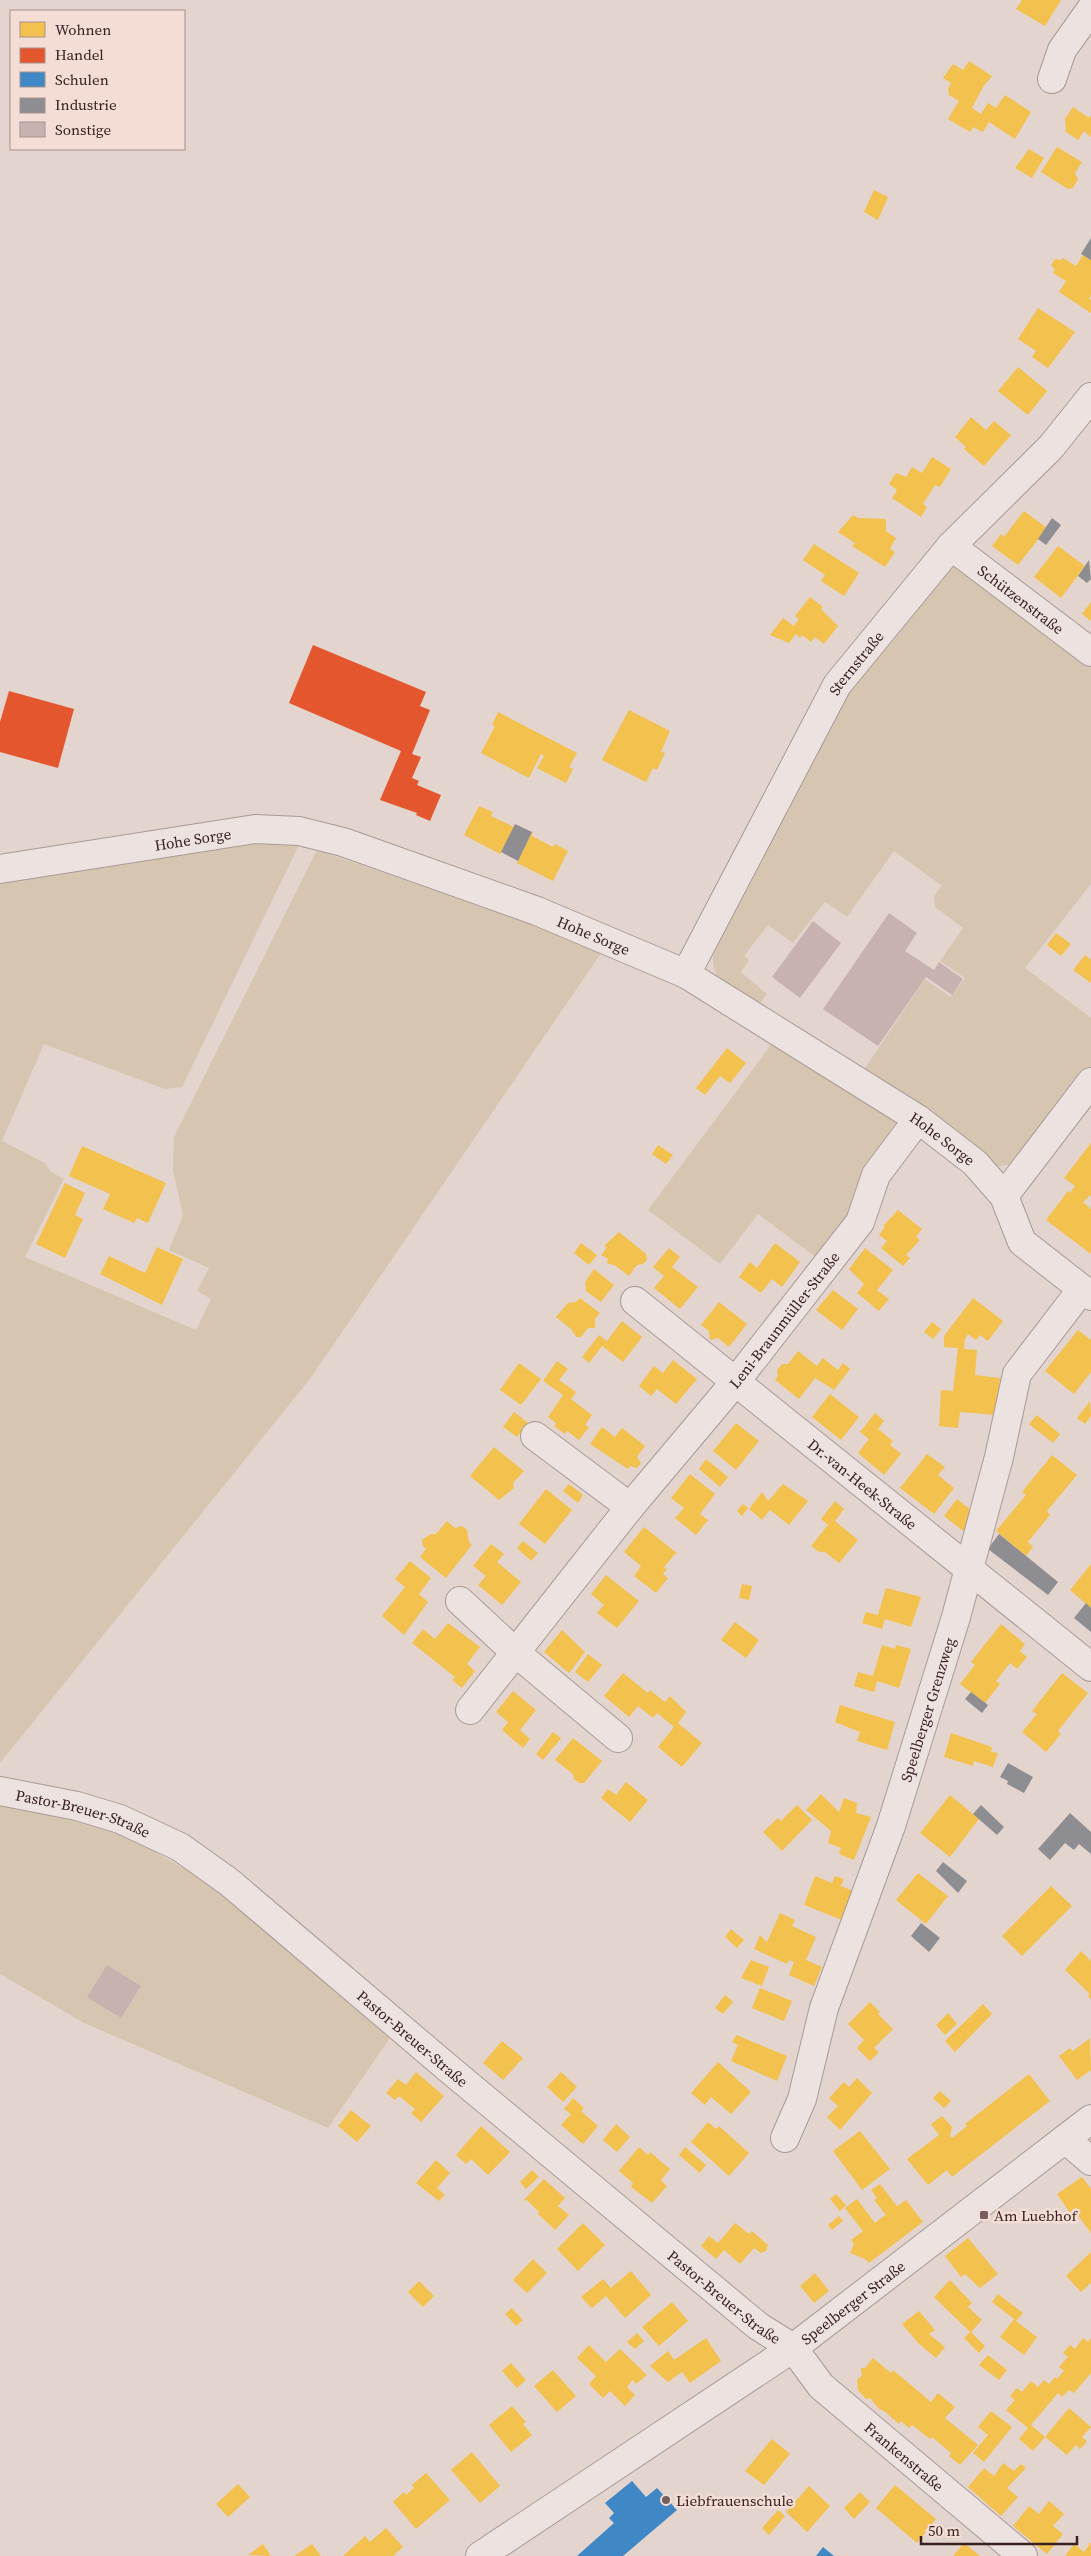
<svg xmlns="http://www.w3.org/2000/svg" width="1091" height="2556" font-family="'Source Serif 4',serif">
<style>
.green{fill:#d6c6b1}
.homes{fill:#f2c14e}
.shops{fill:#e4572e}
.schools{fill:#3f88c5}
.industry{fill:#8d8d92}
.building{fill:#c8b2b0}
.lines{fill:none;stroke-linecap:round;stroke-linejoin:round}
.minor-casing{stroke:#a99a97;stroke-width:30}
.minor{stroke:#ece2e0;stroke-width:28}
.poi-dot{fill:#745f5d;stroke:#f4ddd5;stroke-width:2}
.labels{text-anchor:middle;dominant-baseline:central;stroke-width:5;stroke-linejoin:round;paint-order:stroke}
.street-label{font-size:15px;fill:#382020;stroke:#f4ddd5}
.poi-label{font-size:15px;fill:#382020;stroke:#f4ddd5;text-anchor:start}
</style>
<rect width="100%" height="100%" fill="#e4d4ce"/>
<path class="green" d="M953 567 969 575 1091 668V884L1025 968 1091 1018V1075L1024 1162 994 1167 863 1071 925 979 951 997 965 978 940 961 963 928 935 907 934 896 942 886 894 851 847 917 825 902 793 943 768 925 744 956 749 960 741 972 767 994 758 1006C734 991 710 985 713 952L847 687 946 570Z
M237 841 299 845 182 1087 165 1089 44 1044 2 1141 45 1163 51 1172 64 1179 25 1257 196 1330 211 1299 197 1291 209 1268 169 1250 183 1215 173 1171 174 1137 317 850 604 949 310 1379 0 1763V883Z
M776 1038 899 1123 850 1214 818 1259 758 1214 720 1264 648 1210Z
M0 1803 109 1826 215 1886 392 2035 328 2128 84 2023 0 1974Z"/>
<path class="homes" d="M1022 0H1061L1045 26 1016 9Z
M969 61 992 76 983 87 972 108 981 114 988 103 996 108 1005 95 1031 112 1015 139 989 122 983 132 973 127 970 132 948 119 959 101 949 95 948 89 951 83 943 78 953 64 963 70Z
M1073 107 1089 118 1091 115V137L1084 131 1078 140 1066 132 1065 119Z
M1057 147 1082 162 1075 173 1078 179 1073 188 1068 189 1041 172Z
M1029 149 1044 158 1032 178 1015 168Z
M874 190 888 197 878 220 864 212Z
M1083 255 1091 260V295L1089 299 1091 300V313L1059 292 1066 281 1053 273 1055 270 1051 265 1055 259 1061 260 1063 258 1076 266Z
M1038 308 1075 332 1048 368 1032 357 1036 351 1018 339Z
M1018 367 1047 391 1028 415 998 391Z
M971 417 986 430 994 421 1011 435 984 466 964 449 966 447 955 437Z
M932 457 951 469 940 487 935 485 923 504 927 507 921 517 892 498 897 490 889 484 896 473 906 477 912 467 922 473Z
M1024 511 1047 528 1018 565 992 546 1001 534 1004 537Z
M853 515 858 518 886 519V531L896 538 890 549 895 552 885 567 852 546 855 543 838 532Z
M814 544 859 573 844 596 821 581 825 575 803 560Z
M1058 546 1085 566 1061 598 1034 577Z
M810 597 823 607 821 609 838 626 824 644 815 637 811 642 802 635 800 638 796 634 789 643 770 635 783 618 794 626 799 619 795 616Z
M1091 602V621L1082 614Z
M629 710 670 731 661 752 665 753 657 770 653 768 646 782 602 760Z
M498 712 577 753 569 767 573 769 566 783 537 768 544 756 541 754 529 778 481 753 495 726 492 725Z
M479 806 493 812 491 816 514 827 500 854 464 835Z
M533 830 532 836 553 847 555 844 568 851 553 881 517 863Z
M1056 933 1071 944 1061 956 1047 945Z
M1085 955 1091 960V983L1073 970Z
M727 1048 746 1063 730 1083 720 1076 705 1095 696 1088Z
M1091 1143V1195L1083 1202 1091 1209V1254L1046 1220 1068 1191 1070 1193 1075 1186 1064 1178Z
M658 1145 673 1155 666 1164 652 1154Z
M82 1146 166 1183 148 1223 137 1218 134 1223 103 1209 110 1194 69 1176Z
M65 1183 85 1193 75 1215 83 1219 65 1258 36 1244Z
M898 1210 922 1229 916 1237 920 1240 906 1255 910 1258 903 1266 881 1248 887 1241 879 1235 885 1227 883 1226Z
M619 1232 646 1254 647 1260 643 1264 637 1265 629 1276 616 1266 607 1263 608 1259 601 1255 606 1249 605 1245Z
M581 1243 597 1255 589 1265 574 1253Z
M775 1243 800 1262 782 1287 772 1279 761 1293 739 1277 750 1262 757 1268Z
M157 1247 183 1259 162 1305 100 1274 109 1256 145 1273Z
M669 1248 680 1257 672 1267 698 1287 680 1309 654 1288 664 1276 653 1267Z
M865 1248 893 1270 877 1290 889 1299 879 1311 857 1293 864 1284 849 1269Z
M594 1269 614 1285 601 1302 586 1291 585 1282Z
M833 1290 858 1309 842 1330 816 1310Z
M580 1298 600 1313 595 1319V1328H588L581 1337H576L572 1330 556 1317 568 1303 576 1302Z
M973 1298 1003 1321 988 1341 980 1335 976 1340 968 1334 965 1339 964 1349 977 1350 975 1375 1000 1378 996 1415 960 1412 958 1428 939 1426 941 1390 953 1391 958 1348 944 1347V1336Z
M719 1302 747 1324 729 1347 718 1338 710 1340 709 1331 701 1325Z
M622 1321 642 1337 623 1362 602 1346 589 1363 582 1357 599 1335 607 1341Z
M932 1322 941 1329 933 1339 924 1332Z
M1078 1330 1091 1340V1372L1074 1394 1045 1371Z
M798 1351 817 1366 823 1358 838 1370 843 1363 850 1369 834 1390 815 1378 799 1399 775 1380 778 1376 777 1370 782 1364H788Z
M673 1360 697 1379 676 1404 657 1389 651 1396 639 1386 654 1366 663 1373Z
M557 1361 568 1369 559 1380 576 1392 571 1399 592 1415 585 1425 589 1427 579 1440 567 1431 565 1434 554 1426 556 1423 548 1417 563 1395 543 1381Z
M519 1363 541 1379 521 1405 500 1390Z
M830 1394 859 1417 841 1440 812 1417Z
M1090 1401 1091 1416 1085 1424 1077 1418Z
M514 1412 528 1423 517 1437 503 1427Z
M875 1413 884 1421 878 1429 893 1441 890 1445 901 1454 884 1475 858 1453 869 1439 860 1432Z
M1037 1415 1060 1434 1053 1443 1029 1424Z
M736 1423 759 1441 736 1470 713 1451Z
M602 1427 615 1437 622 1428 645 1446 637 1457 641 1463 637 1468 630 1466 628 1469 590 1444Z
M494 1447 524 1471 513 1483 514 1488 499 1500 470 1476Z
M927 1454 945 1467 938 1475 954 1488 934 1514 900 1488Z
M1052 1455 1077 1475 1047 1511 1050 1515 1028 1542 1033 1547 1026 1556 996 1531 1026 1495 1022 1492Z
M706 1459 728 1477 720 1487 699 1469Z
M690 1474 715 1494 700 1514 708 1520 696 1535 675 1518 684 1508 671 1498Z
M569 1484 583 1495 578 1503 563 1491Z
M783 1484 808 1501 789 1525 770 1510 762 1520 749 1509 762 1492 768 1501Z
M546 1489 572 1510 545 1544 519 1524Z
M957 1499 976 1514 967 1534 944 1516Z
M835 1501 844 1509 835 1521 858 1540 839 1563 825 1552H819L811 1546 828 1525 821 1519Z
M743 1504 748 1508 742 1516 737 1511Z
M447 1521 455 1528 462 1526 467 1530 469 1542 472 1545 446 1578 420 1557 426 1549 423 1546 422 1540 431 1534H436Z
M644 1527 678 1554H675L664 1567 667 1569 663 1574 668 1578 656 1593 634 1576 641 1566 624 1552Z
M523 1541 538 1553 531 1561 517 1548Z
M491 1544 504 1554 497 1562 521 1582 502 1605 478 1585 486 1576 473 1566Z
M410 1561 431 1578 419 1594 428 1602 404 1635 382 1616 405 1587 395 1579Z
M1091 1564V1608L1070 1590Z
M606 1575 639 1601 617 1628 597 1613 604 1605 591 1594Z
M742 1584 752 1586 749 1600 739 1598Z
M886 1588 921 1597 911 1627 885 1619 882 1629 862 1623 866 1612 878 1615Z
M735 1622 759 1640 746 1658 721 1640Z
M448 1623 480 1647 467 1664 475 1671 462 1688 452 1680 455 1677 412 1643 423 1629 435 1639Z
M1001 1624 1025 1644 1020 1651 1027 1657 1017 1669 1010 1663 996 1681 1000 1684 985 1703 960 1684 975 1665 971 1662Z
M562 1630 585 1652 569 1673 544 1652Z
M882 1645 895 1649 896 1645 911 1649 899 1688 877 1681 874 1692 854 1686 858 1672 873 1676Z
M588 1654 602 1665 588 1682 575 1672Z
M623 1673 648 1693 650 1690 665 1702 670 1696 686 1712 678 1723 702 1743 682 1767 658 1747 674 1727 657 1713 653 1718 638 1706 629 1717 604 1696Z
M1062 1673 1088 1693 1058 1731 1061 1734 1046 1752 1022 1732 1037 1714 1032 1711Z
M513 1691 536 1710 520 1730 530 1739 523 1748 502 1730 508 1722 496 1712Z
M840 1705 895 1722 887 1750 857 1741 860 1732 835 1722Z
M553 1732 561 1738 543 1760 536 1754Z
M951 1733 992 1747 991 1752 998 1753 993 1767 974 1761 973 1766 944 1757Z
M573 1738 602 1761 584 1783H579L574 1779 573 1774 555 1760Z
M626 1782 648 1800 630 1822 601 1798 608 1789 616 1795Z
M821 1794 839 1812 844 1798 857 1803 856 1813 871 1817 854 1860 841 1855 839 1853 841 1848 828 1843 831 1831 806 1810Z
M950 1795 979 1819 950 1857 920 1833Z
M797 1805 812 1820 782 1851 763 1832 778 1818 781 1821Z
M918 1873 948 1896 926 1924 896 1900Z
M815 1876 832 1883 835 1876 844 1879 841 1886 853 1891 842 1920 804 1905Z
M1051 1886 1072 1906 1022 1956 1002 1936Z
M780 1913 795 1920 792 1926 816 1937 806 1960 822 1967 814 1986 789 1975 794 1962 789 1960 787 1964 754 1949 760 1935 767 1942Z
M731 1929 744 1940 737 1948 725 1937Z
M1081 1951 1091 1961V1999L1088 1996 1090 1994 1065 1970Z
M751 1960 769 1967 762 1986 741 1978Z
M760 1988 792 2001 784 2021 752 2008Z
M725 1995 733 2002 723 2014 715 2008Z
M870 2002 880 2012 878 2014 893 2029 874 2048 879 2052 870 2061 857 2048 864 2040 848 2024Z
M983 2004 992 2014 955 2052 945 2041Z
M948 2013 957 2024 945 2035 936 2025Z
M736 2035 787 2056 777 2081 731 2061 738 2045 732 2042Z
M1090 2038 1091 2070 1077 2080 1059 2056 1070 2048 1073 2051Z
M502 2041 523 2058 503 2080 483 2063Z
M718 2062 751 2092 731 2114 711 2097 705 2105 691 2093Z
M416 2072 444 2096 421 2122 411 2113 415 2109 399 2096 395 2100 386 2093 398 2079 406 2085Z
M561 2072 577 2087 563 2102 547 2087Z
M1029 2074 1050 2101 952 2177 947 2170 928 2185 907 2159 939 2135 931 2124 942 2116 952 2127 950 2136 952 2138 967 2126 965 2124Z
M857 2078 872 2093 840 2130 827 2117 838 2106 829 2098 844 2082 849 2087Z
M940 2091 951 2101 944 2108 933 2098Z
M573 2098 584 2108 581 2111 598 2126 583 2144 561 2125 571 2114 564 2109Z
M351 2110 371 2126 357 2142 338 2126Z
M708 2122 716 2129 719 2126 749 2153 729 2176 691 2142Z
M616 2124 630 2137 617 2152 603 2140Z
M481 2126 510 2152 488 2175 471 2159 466 2164 456 2155Z
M860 2131 890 2169 862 2190 833 2151Z
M639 2147 648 2155 650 2152 670 2169 661 2180 667 2186 652 2203 631 2187 633 2183 619 2171Z
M685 2147 706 2165 700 2173 679 2155Z
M436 2160 450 2173 437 2188 445 2195 439 2201 416 2183Z
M532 2170 539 2177 526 2189 520 2182Z
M1082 2177 1091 2189V2233L1076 2213 1072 2216 1057 2194Z
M544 2179 565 2198 558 2206 569 2215 555 2230 538 2214 539 2212 527 2200 523 2201Z
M880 2184 897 2206 906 2200 923 2222 869 2263 865 2259 850 2253 854 2244 851 2240 863 2231 845 2208 857 2199 875 2223 880 2219 886 2215 874 2200 877 2198 871 2190Z
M836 2194 846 2205 840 2211 830 2199Z
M839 2216 843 2221 832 2230 828 2225Z
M583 2223 605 2245 578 2271 557 2249Z
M735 2223 749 2234 752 2231 768 2245 766 2251 761 2253 754 2248 740 2264 724 2250 716 2259 701 2246 709 2236 718 2243Z
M968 2238 998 2274 980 2288 965 2274 961 2277 945 2256Z
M1091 2252V2283L1081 2292 1066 2276Z
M533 2259 547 2273 527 2293 513 2280Z
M631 2271 651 2295 625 2318 606 2296 592 2308 581 2297 603 2279 611 2288Z
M815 2273 829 2291 814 2303 800 2286Z
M950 2280 972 2303 968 2307 982 2320 971 2332 985 2346 979 2353 964 2338 970 2332 934 2297Z
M419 2281 434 2296 423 2307 408 2292Z
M998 2294 1023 2313 1016 2321 1037 2337 1024 2355 1000 2337 1014 2319 992 2302Z
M672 2302 688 2321 659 2346 642 2327Z
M512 2308 523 2320 516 2326 505 2314Z
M919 2311 935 2330 929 2334 945 2347 936 2358 918 2343 902 2324Z
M637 2333 644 2341 635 2349 627 2342Z
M706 2338 721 2361 690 2383 682 2372 668 2382 650 2366 668 2351 674 2360Z
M1083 2338 1088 2342 1091 2338V2373L1074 2393 1069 2390 1062 2397 1058 2393 1031 2425 1045 2437 1033 2451 1019 2439 1028 2428 1006 2410 1015 2400 1010 2396 1017 2388 1022 2392 1031 2381 1038 2387 1044 2380 1049 2384 1055 2377 1057 2379 1064 2371 1059 2367 1068 2357 1063 2353 1070 2345 1075 2349Z
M589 2345 606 2362 620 2349 647 2375 636 2384 633 2380 627 2387 635 2395 625 2406 610 2391 603 2398 589 2384 596 2376 577 2358Z
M988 2355 1007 2370 999 2380 979 2365Z
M873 2358 891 2373 893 2370 931 2402 938 2393 955 2407 945 2418 978 2445 960 2465 949 2456 951 2453 932 2437 930 2439 912 2425 909 2428 901 2421 899 2424 883 2410H880L870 2398 866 2399 858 2390 857 2380 862 2375 861 2368H865Z
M511 2363 526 2380 517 2388 502 2371Z
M553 2370 576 2396 557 2412 534 2386Z
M512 2406 526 2422 523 2424 532 2435 511 2452 489 2425Z
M1069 2408 1091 2427 1082 2437 1087 2441 1084 2445 1080 2449 1076 2445 1067 2455 1045 2437Z
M991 2411 1012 2427 984 2462 973 2453 988 2435 978 2427Z
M772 2439 790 2454 764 2485 745 2471Z
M472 2452 500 2486 480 2503 451 2470Z
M1003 2463 1014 2471 1021 2464 1026 2468 1007 2488 1018 2497 1001 2516 968 2487 984 2468 994 2476Z
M426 2473 450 2500 416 2529 393 2502 404 2492 406 2495 414 2488 412 2485Z
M238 2484 250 2497 228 2517 216 2504Z
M895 2485 936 2519 917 2543 876 2508Z
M809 2486 830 2506 807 2532 786 2512Z
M860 2492 870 2502 854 2519 844 2508Z
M1049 2501 1064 2514 1053 2526 1063 2534 1047 2554 1013 2526 1029 2506 1039 2514Z
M778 2510 785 2516 769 2535 762 2528Z
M386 2528 403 2547 393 2556H343L365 2536 370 2542Z
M1091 2542V2556H1065L1074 2544 1084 2552Z
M964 2543 980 2556H953Z
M263 2544 271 2556 248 2555Z
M312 2544 321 2556H294Z"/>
<path class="shops" d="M313 645 426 692 420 706 430 710 412 754 421 757 412 778 419 781 417 785 441 795 430 821 416 815 417 813 380 800 401 751 289 703Z
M9 691 74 709 58 768 0 752V722Z"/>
<path class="schools" d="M632 2481 646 2497 657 2488 677 2510 623 2556H577L614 2523 609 2518 614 2513 605 2503Z
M823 2547 834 2556H816Z"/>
<path class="industry" d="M1091 238V260L1081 254Z
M1052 518 1061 525 1046 545 1038 539Z
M1089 560 1091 579 1087 583 1078 576Z
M515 824 532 832 518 861 501 852Z
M999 1534 1058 1582 1048 1595 988 1549Z
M1086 1603 1091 1608V1632L1074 1618Z
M971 1692 988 1705 982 1713 965 1699Z
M1008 1763 1033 1777 1024 1793 1007 1784 1008 1781 1000 1777Z
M981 1805 1004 1827 997 1835 973 1814Z
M1070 1813 1091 1832V1854L1079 1844 1074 1850 1065 1843 1050 1860 1038 1849Z
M943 1862 967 1881 958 1893 936 1871Z
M921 1923 940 1938 929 1952 911 1936Z"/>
<path class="building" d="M889 913 917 933 905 951 934 970 939 962 963 979 952 995 926 977 878 1046 823 1009Z
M813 921 841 943 800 998 772 977Z
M107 1965 141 1986 121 2018 87 1997Z"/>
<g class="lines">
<defs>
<g id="minor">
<path d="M1052 79 1062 50 1091 9"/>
<path id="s1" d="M951 546 1091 652"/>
<path id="s2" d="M0 869 255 829 299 831 343 842 537 911 686 974 918 1119 975 1163 1004 1196 1022 1242 1091 1296"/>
<path id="s3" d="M686 974 837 685 951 546 1051 447 1091 397"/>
<path d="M1004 1196 1091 1082"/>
<path id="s4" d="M635 1301 1091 1667"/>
<path d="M535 1436 630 1507"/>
<path d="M460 1601 516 1653 618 1738"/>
<path id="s5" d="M470 1710 630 1507 736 1381 860 1222 876 1175 918 1119"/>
<path id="s6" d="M0 1791 77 1806 120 1819 180 1847 229 1882 449 2069 758 2326 793 2348 821 2386 1023 2556"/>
<path id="s7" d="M785 2138 802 2099 824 2008 891 1826 956 1617 999 1457 1017 1374 1082 1289"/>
<path d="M1065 2139 1091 2161"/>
<path id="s8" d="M480 2556 793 2348 1091 2119"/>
</g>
</defs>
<use href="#minor" class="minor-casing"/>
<use href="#minor" class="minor"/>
</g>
<g class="poi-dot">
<rect x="979" y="2210" width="10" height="10" rx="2.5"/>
<circle cx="666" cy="2500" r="5"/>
</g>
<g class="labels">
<g class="street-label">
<text stroke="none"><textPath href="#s1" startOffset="88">Schützenstraße</textPath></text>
<text stroke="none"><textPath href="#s3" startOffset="355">Sternstraße</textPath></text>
<text stroke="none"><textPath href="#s2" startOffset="195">Hohe Sorge</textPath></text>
<text stroke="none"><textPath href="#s2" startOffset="615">Hohe Sorge</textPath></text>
<text stroke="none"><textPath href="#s2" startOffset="1020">Hohe Sorge</textPath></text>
<text stroke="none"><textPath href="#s5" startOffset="501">Leni-Braunmüller-Straße</textPath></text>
<text stroke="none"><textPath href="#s4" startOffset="292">Dr.-van-Heek-Straße</textPath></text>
<text stroke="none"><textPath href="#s7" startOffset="452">Speelberger Grenzweg</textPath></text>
<text stroke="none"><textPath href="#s6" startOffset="86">Pastor-Breuer-Straße</textPath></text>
<text stroke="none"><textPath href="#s6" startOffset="491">Pastor-Breuer-Straße</textPath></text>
<text stroke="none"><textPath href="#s6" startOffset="896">Pastor-Breuer-Straße</textPath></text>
<text stroke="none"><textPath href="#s8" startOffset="451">Speelberger Straße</textPath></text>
<text stroke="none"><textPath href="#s6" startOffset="1138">Frankenstraße</textPath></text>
</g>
<g class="poi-label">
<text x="994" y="2215">Am Luebhof</text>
<text x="676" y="2500">Liebfrauenschule</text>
</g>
</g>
<rect x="10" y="10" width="175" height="140" fill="#f4ddd5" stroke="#a9918d"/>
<rect x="20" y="22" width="25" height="15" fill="#f2c14e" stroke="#a9918d"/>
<text x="55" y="35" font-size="15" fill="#382020">Wohnen</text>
<rect x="20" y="48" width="25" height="15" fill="#e4572e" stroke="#a9918d"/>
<text x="55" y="60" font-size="15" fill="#382020">Handel</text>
<rect x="20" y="72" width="25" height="15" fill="#3f88c5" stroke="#a9918d"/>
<text x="55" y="85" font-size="15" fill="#382020">Schulen</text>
<rect x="20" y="98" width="25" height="15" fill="#8d8d92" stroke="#a9918d"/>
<text x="55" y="110" font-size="15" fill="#382020">Industrie</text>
<rect x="20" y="122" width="25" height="15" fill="#c8b2b0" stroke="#a9918d"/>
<text x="55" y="135" font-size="15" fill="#382020">Sonstige</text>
<path d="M921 2536v8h156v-8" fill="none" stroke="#382020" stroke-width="2.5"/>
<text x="928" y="2536" font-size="15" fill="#382020" stroke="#f4ddd5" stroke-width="4" paint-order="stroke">50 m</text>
</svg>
